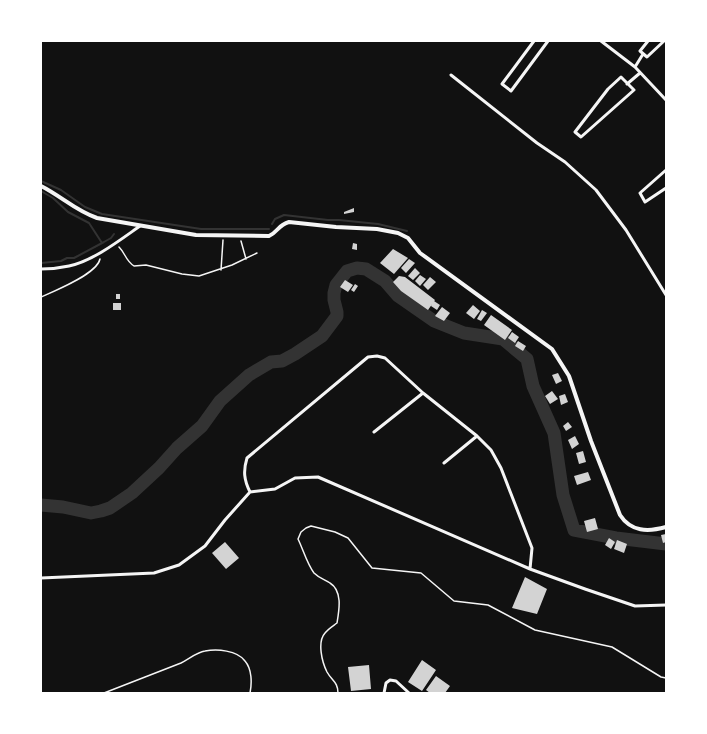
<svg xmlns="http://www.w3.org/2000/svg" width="707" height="734" font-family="'IBM Plex Sans',sans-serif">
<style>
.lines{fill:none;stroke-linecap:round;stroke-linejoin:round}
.stream{stroke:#333;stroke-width:2}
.river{stroke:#333;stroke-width:13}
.building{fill:#d3d3d3}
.path{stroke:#f5f5f5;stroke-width:1.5}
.minor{stroke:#f5f5f5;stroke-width:3}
.tertiary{stroke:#f5f5f5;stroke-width:4}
</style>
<rect width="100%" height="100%" fill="#111"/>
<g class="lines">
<path class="stream" d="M41 181 61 190 85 207 102 214 201 229H269
M41 191 53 198 68 212 89 223 102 243
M272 224 275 219 284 215 328 220H339L378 224 407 231
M41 263 61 261 67 258H74L104 242 111 238 114 234"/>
<path class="river" d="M41 505 63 507 91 513 101 511 110 508 132 493 159 468 177 448 202 426 220 401 249 375 271 362 282 361 295 354 322 336 337 316V312L334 300V293L336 285 347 271 357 268 366 269 385 281 398 296 434 321 464 333 503 339 527 359 533 386 554 433 563 495 574 530 616 538 666 544"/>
</g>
<path class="building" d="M354 208V212L344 214V212Z
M353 243 357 244V250L352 249Z
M393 249 408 258 394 274 380 263Z
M409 259 415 263 406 273 401 268Z
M415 268 420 273 413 280 408 276Z
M420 275 426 279 420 286 415 281Z
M399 276 405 277 435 300 428 310 401 291 393 282Z
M430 277 436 282 428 290 423 285Z
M345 280 353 285 348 292 340 287Z
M355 284 358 286 354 292 351 290Z
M116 294H120V299H116Z
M434 301 440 305 437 310 431 306Z
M113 303H121V310H113Z
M473 305 480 311 474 319 466 313Z
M442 307 450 313 444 321 435 316Z
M482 310 487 313 481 321 477 319Z
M491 315 512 330 505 340 484 325Z
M512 332 519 337 515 343 508 338Z
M518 341 526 346 523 351 515 346Z
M558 373 562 381 556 384 552 375Z
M552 391 558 399 550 404 545 396Z
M565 394 568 402 561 405 559 396Z
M568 422 572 427 566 431 563 426Z
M575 436 579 444 572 449 568 440Z
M583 451 586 462 579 464 576 453Z
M588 472 591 480 577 485 574 476Z
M595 518 598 529 587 532 584 521Z
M666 534V542L663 543 661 535Z
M609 538 615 542 611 549 605 545Z
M617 540 627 544 624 553 614 549Z
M225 542 239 558 226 569 212 553Z
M525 577 547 589 537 614 512 608Z
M422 660 436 670 422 691 408 682Z
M369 665 371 689 351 691 348 667Z
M436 676 450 686 445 693H430L426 690Z"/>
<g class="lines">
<path class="path" d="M241 241 246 259
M119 247C126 254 125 260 134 266L146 265 182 274 199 276 232 265 257 253
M221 270 223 240
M41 297C55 291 97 274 100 259
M104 693C130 683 155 673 181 663 189 659 197 652 205 651 217 649 237 650 245 661 252 669 252 683 250 693
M338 693C338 682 332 681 327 672 322 662 317 642 325 633 328 629 333 626 337 623 339 611 343 591 330 583 324 579 319 578 314 573 307 564 303 549 298 539L301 532 306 528 311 526 335 532 348 538 372 568 421 573 454 601 488 605 535 630 612 647 661 677 666 678"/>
<path class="minor" d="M534 41 502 84 511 91 548 41
M601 41 635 67 666 100
M648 41 640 51 647 57 664 41
M635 67 643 54
M451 75 537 143 565 162 596 190 626 230 666 295
M621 77 634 90 581 137 575 132 608 89Z
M627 84 640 73
M666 170 640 193 645 202 666 188
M41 269C50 269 60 268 69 266 93 261 120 240 140 226
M374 432 423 393
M444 463 477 436
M250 492C244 480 243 471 247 458L368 357 377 356 385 358 423 393 477 436 491 450 501 468 532 548 530 569
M41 578 154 573 179 565 205 546 225 520 250 492 275 489 295 478 318 477 530 569 585 589 635 606 666 605
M384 693 386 683 390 680 396 681 409 693"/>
<path class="tertiary" d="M41 186C61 196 76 211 97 218L196 235 269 236C278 232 278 225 289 222L336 227 377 229 398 233 408 238 420 253 552 349 569 376 591 441 620 515C631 532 648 532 666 527"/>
</g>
<rect width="707" height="734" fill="none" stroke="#ffffff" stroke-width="84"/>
</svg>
